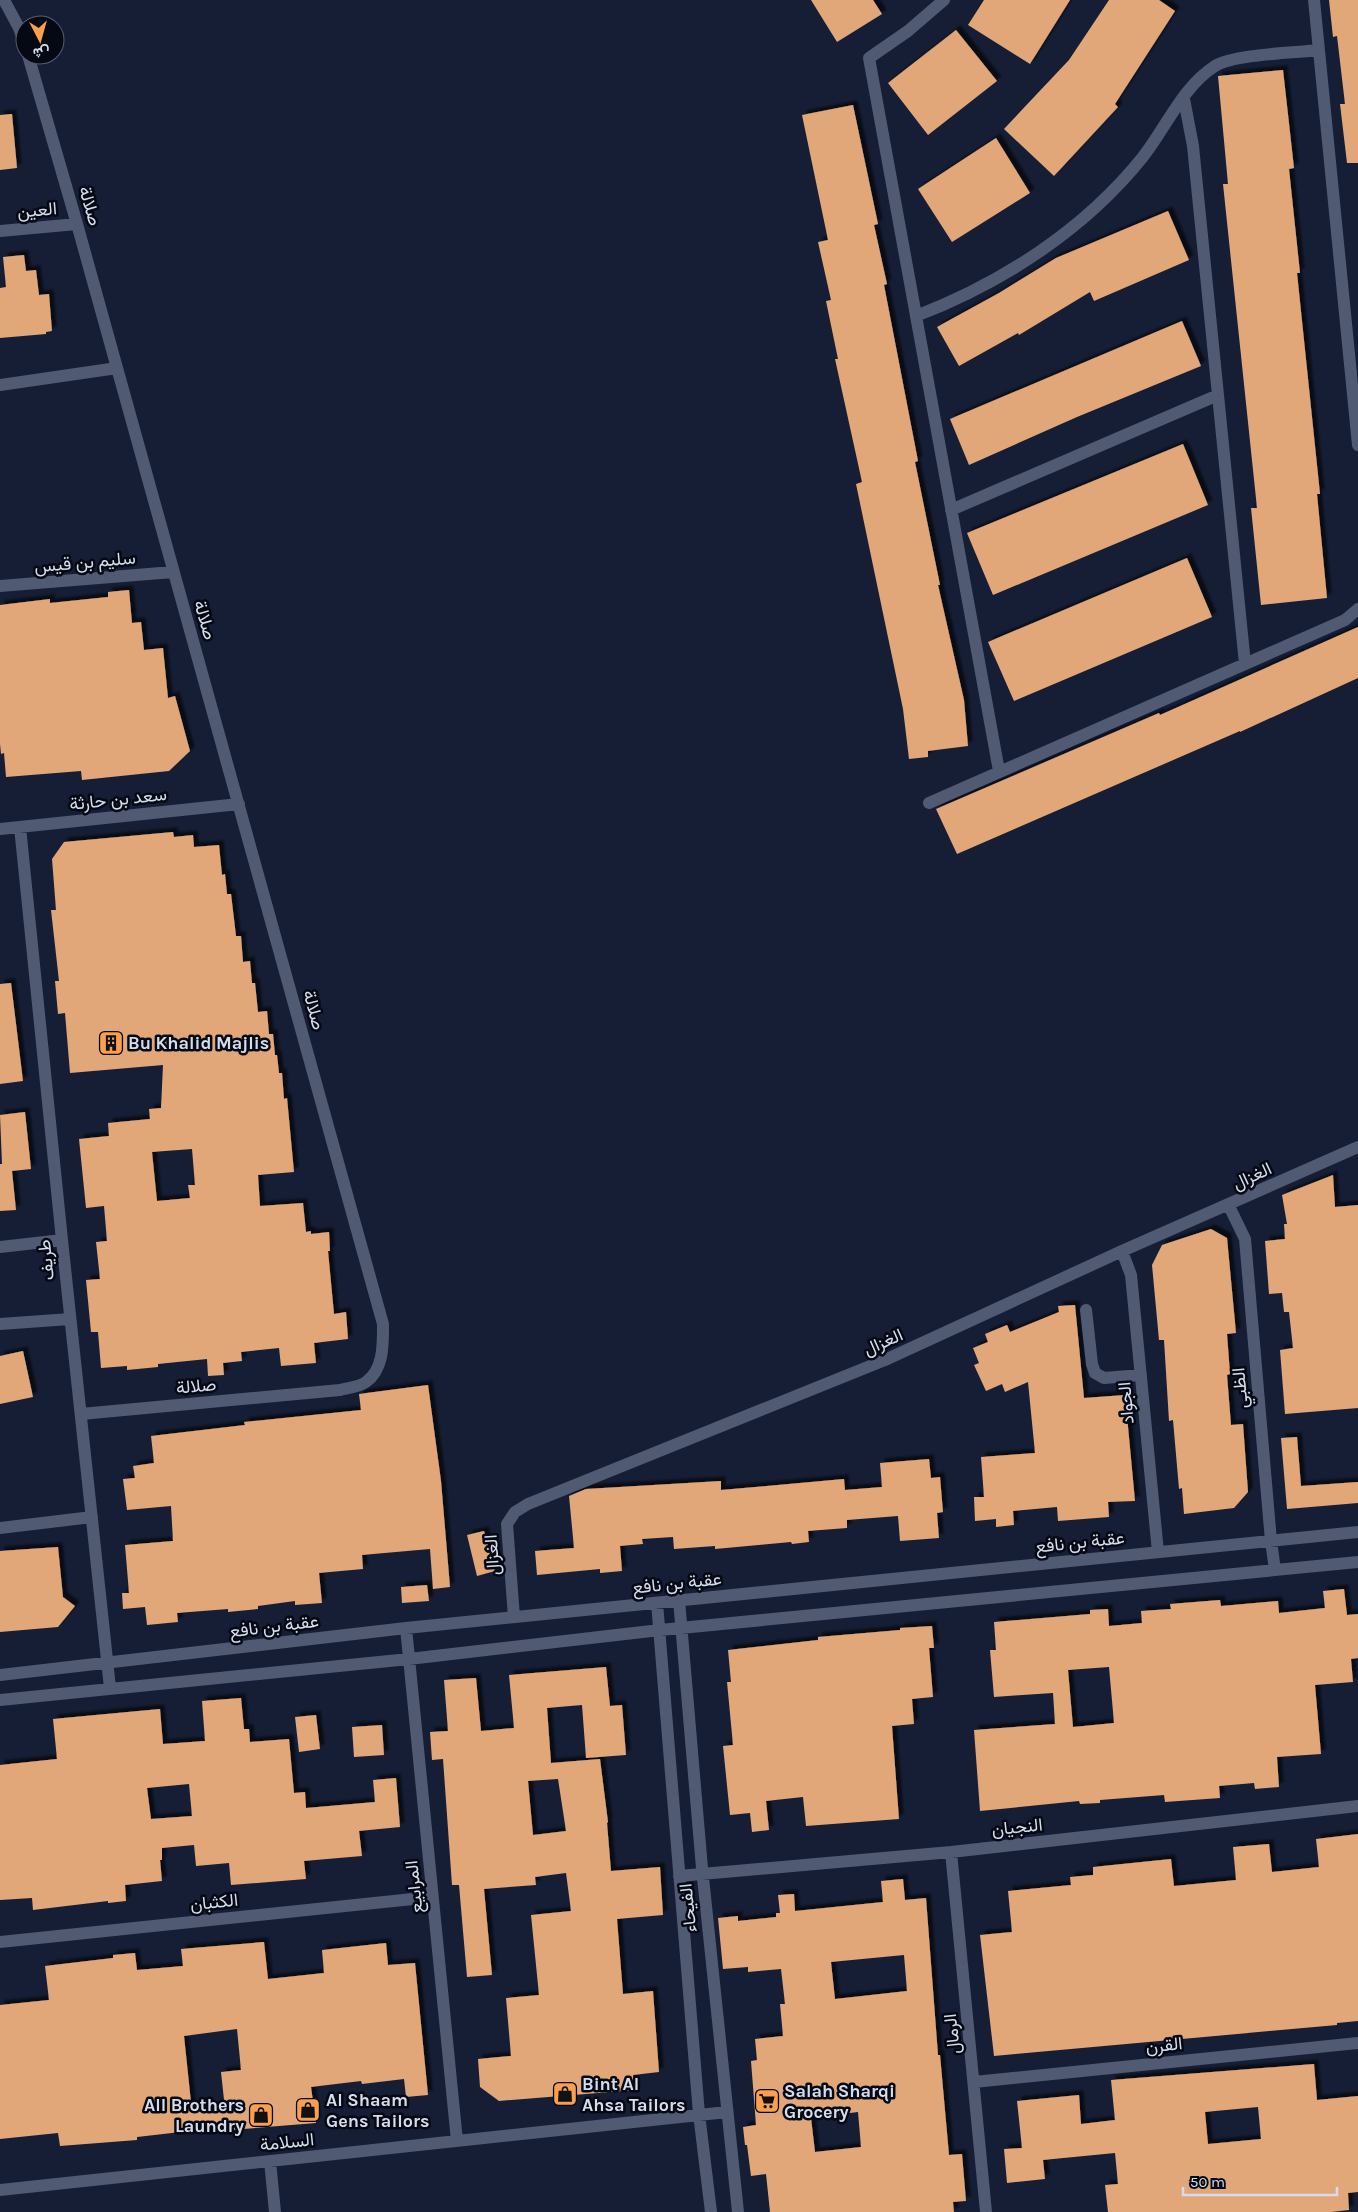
<svg xmlns="http://www.w3.org/2000/svg" width="1358" height="2212" font-family="Karla,Vazirmatn,sans-serif">
<style>
.building{fill:#e1a779;fill-rule:evenodd;filter:url(#shadow)}
.lines{fill:none;stroke-linecap:round;stroke-linejoin:round}
.minor{stroke:#505a72;stroke-width:12}
.labels{text-anchor:middle;dominant-baseline:central;stroke-width:5;stroke-linejoin:round;paint-order:stroke}
.street-label{font-size:18px;fill:#d5dded;stroke:#050913}
.poi-label{font-size:18px;font-weight:bold;fill:#d5dded;stroke:#050913;text-anchor:start}
</style>
<defs>
<filter id="shadow"><feDropShadow dx="4.5" dy="-4.5" stdDeviation="1" flood-color="#0009"/></filter>
</defs>
<rect width="100%" height="100%" fill="#151e35"/>
<path class="building" d="M811 0H873L882 14 837 42Z
M984 0H1070L1030 64 968 25Z
M1109 0H1159L1175 11 1115 104 1118 107 1054 176 1004 129 1069 60Z
M1329 0H1358V163H1347L1340 104H1345L1337 36 1333 37Z
M956 30 997 81 928 135 888 83Z
M1283 70 1294 168 1289 169 1300 273H1297L1320 494H1317L1327 598 1261 605 1251 508H1257L1223 184H1228L1218 76Z
M853 105 878 224 874 225 887 284 884 285 918 461 915 462 940 585H938L964 700 968 746 928 751V757L909 759 903 709 856 484 862 482 835 359H838L826 301 831 300 818 242 828 240 802 115Z
M12 114 17 168 0 170V115Z
M996 138 1030 193 952 242 918 189Z
M1168 211 1189 260 1094 301 1090 292 1019 335 1018 333 959 366 937 327 999 293 1056 258Z
M24 255 26 271 36 270 39 295 49 294 52 331 46 332V334L0 338V288L6 287 3 257Z
M1182 321 1201 366 1077 417 969 465 950 419Z
M1183 444 1208 505 993 595 967 533Z
M1187 558 1212 617 1014 701 988 642Z
M129 590 132 623 141 622 144 650 163 648 168 698 175 696 190 751 169 771 82 780 81 771 6 777 4 753 1 754 0 744V605L50 599V603L108 597V592Z
M1358 627V678L1240 732V731L957 854 936 809 1159 713 1160 715Z
M173 832 174 837 193 835 194 847 219 845 222 875 225 874 227 894H231L236 936H241L243 962 250 961 252 983H255L258 1012 267 1011 269 1034H273L275 1055H277L279 1073H282L284 1099 287 1098 294 1172 258 1175 260 1206 303 1203 306 1232 311 1231V1234L329 1232 330 1251H328L334 1314 346 1312 348 1339 314 1343 316 1363 281 1366 279 1348 241 1352 242 1361 223 1363 224 1375 208 1376 207 1359 158 1364V1367L127 1370V1366L101 1368 98 1332H91L86 1280 100 1279 96 1242 107 1241 104 1206 86 1208 79 1139 109 1136 108 1123 150 1119 149 1109 161 1108 163 1065 70 1073 65 1013 58 1014 55 981H59L51 910H56L52 859 64 842ZM192 1149 195 1185H188L190 1198 157 1201 152 1152Z
M11 983 23 1081 0 1084V984Z
M25 1112 31 1169 12 1171 16 1210 0 1211V1164H2L0 1115Z
M1333 1175 1335 1207 1358 1205V1408L1285 1414 1280 1350 1293 1348 1289 1312H1284L1282 1293 1269 1294 1265 1241 1285 1239 1284 1224H1287L1282 1195Z
M1211 1229 1227 1238 1236 1333 1227 1334 1230 1374 1227 1375 1231 1425 1243 1424 1248 1492 1234 1508 1184 1514 1182 1488 1179 1489 1173 1420 1169 1421 1164 1340H1159L1152 1265 1162 1245Z
M1075 1305 1084 1398 1125 1395 1135 1501 1108 1502 1109 1517 1058 1521 1057 1507 1013 1511 1014 1525 996 1527V1519L975 1521 974 1497H984L981 1457 1035 1453 1028 1382 1005 1392 1002 1384 986 1391 974 1365 979 1363 973 1348 988 1342 985 1334 1007 1325 1010 1332 1059 1312 1058 1306Z
M23 1351 33 1397 0 1404V1356Z
M428 1385 441 1481 450 1587 433 1589 430 1549 362 1555 363 1569 319 1573 322 1603 295 1605V1601L258 1606V1609L228 1612V1609L177 1613 178 1622 147 1625 145 1607 123 1609 122 1593H129L125 1545 173 1541 171 1506 127 1510 123 1479 135 1478 133 1466 154 1463 151 1436 245 1425 244 1422 361 1410 359 1394Z
M1297 1437 1301 1486 1358 1482V1503L1287 1509 1281 1438Z
M929 1459 931 1478 940 1477 943 1512 937 1513 939 1538 900 1541 898 1516 847 1520V1528L808 1531 809 1542 792 1544 791 1542 715 1549V1546L674 1549 673 1537 642 1539 643 1544 620 1546 622 1571 600 1573V1569L537 1575 535 1551 574 1548 569 1496 586 1489 721 1481V1490L844 1479 845 1490 882 1487 880 1463Z
M484 1531 495 1571 477 1576 467 1535Z
M58 1547 63 1597 75 1606 58 1627 0 1632V1551Z
M427 1585 429 1601 402 1603 401 1587Z
M1344 1589 1347 1615 1358 1614V1658L1351 1659 1353 1682 1315 1685 1321 1754 1277 1757 1279 1787 1255 1789 1254 1783 1219 1786 1220 1798 1165 1802 1164 1795 1100 1800V1803L1080 1804 1079 1801 980 1811 974 1730 1055 1724 1053 1693 994 1697 990 1650H996L994 1622 1090 1614V1610L1108 1609 1109 1626 1142 1623 1141 1611 1171 1609 1170 1604 1220 1600 1221 1606 1278 1601 1279 1613 1325 1608 1323 1591ZM1109 1667 1114 1723 1073 1727 1068 1670Z
M932 1626 934 1648H929L933 1697 912 1699 914 1724 892 1726 899 1819 806 1826 803 1797 766 1801 769 1830 752 1832 750 1813 730 1815 723 1746 733 1745 727 1682H731L728 1650 818 1640V1637L900 1630V1628Z
M606 1667 610 1706 622 1705 626 1755 586 1758 582 1705 547 1708 551 1763 600 1759 608 1822 607 1823 611 1871 660 1867 663 1915 617 1919 623 1994 653 1991 659 2072 633 2075 635 2090 499 2101 480 2087 478 2059 511 2056 506 1998 539 1995 531 1915 571 1911 566 1873 535 1877 536 1885 484 1889 492 1975 467 1977 459 1885H452L443 1759 432 1760 430 1732 448 1731 444 1680 476 1678 481 1731 514 1728 509 1675ZM558 1779 566 1831 533 1835 528 1781Z
M241 1698 244 1729H249L250 1742 289 1739 294 1793 305 1792 306 1808 375 1802 373 1780 396 1778 400 1827 359 1831 362 1856 304 1861 306 1879 231 1885 229 1863 196 1866 194 1845 162 1848V1860H160L162 1881 125 1885 126 1901 108 1903V1901L33 1910 32 1898 0 1900V1765L57 1759 53 1719 160 1709 163 1744 205 1741 202 1701ZM189 1784 192 1816 151 1819 147 1788Z
M316 1715 320 1749 299 1752 295 1717Z
M382 1725 384 1755 354 1757 352 1727Z
M1358 1834V2021L1337 2023V2025L994 2056 980 1935 1012 1932 1008 1891 1071 1885 1070 1877 1093 1875V1867L1171 1859 1174 1886 1236 1880 1233 1847 1269 1844 1272 1872 1319 1867 1316 1839Z
M903 1879 905 1900 926 1898 938 2055H940L949 2155 962 2154 966 2201 953 2202 954 2212H770L766 2174 751 2176 747 2145H745L743 2127 756 2125 751 2061 757 2060 755 2039 783 2036 780 2004H785L781 1969 748 1972V1967L723 1969 718 1918 738 1916V1921L776 1917V1913H780L778 1895 794 1894 795 1911 883 1902 881 1881ZM904 1955 907 1991 835 1999 831 1962ZM858 2112 861 2147 815 2152 811 2118Z
M264 1942 268 1979 324 1973 322 1950 386 1943 388 1965 415 1963 428 2095 406 2097 404 2079 362 2084 361 2081 311 2087 316 2123 207 2132V2129L137 2137V2140L60 2146 58 2133 0 2139V2005L49 2000 45 1966 113 1958V1955L135 1953 137 1970 183 1966 181 1949ZM237 2029 241 2070 221 2072 225 2109 192 2112 184 2036Z
M1314 2064 1317 2100 1358 2096V2192L1348 2193 1349 2210 1331 2212H1108L1105 2185 1118 2184 1115 2153 1043 2160 1045 2179 1007 2183 1004 2149 1022 2148 1017 2101 1079 2095 1081 2124 1115 2120 1111 2080ZM1258 2107 1261 2139 1208 2144 1205 2112Z"/>
<g class="lines">
<path class="minor" d="M4 0 19 28 25 45
M944 0 908 31 869 58 999 771
M1314 0 1358 445
M28 55 77 224 383 1324C383 1344 384 1369 366 1382 360 1387 347 1388 340 1390L81 1414
M1184 99 1193 146 1245 664
M0 231 77 224
M916 316C1002 283 1084 230 1142 158 1166 128 1182 87 1215 66 1235 54 1293 53 1319 50
M0 385 117 368
M951 510 1218 395
M0 586 173 572
M929 803 1345 620 1358 609
M20 827 62 1240 110 1688
M0 829 239 804
M1229 1206 1245 1239 1271 1541 1275 1570
M0 1247 62 1240
M1122 1251 1131 1275 1158 1552
M1086 1310 1092 1364 1095 1373 1104 1378 1141 1375
M0 1324 70 1319
M0 1528 92 1517
M679 1600 702 1868 738 2212
M657 1603 699 2114 711 2212
M514 1617 507 1524 515 1512 528 1504 885 1360 1122 1251 1358 1147
M406 1628 457 2141
M0 1675 406 1628 1358 1532
M0 1700 409 1659 660 1630 1358 1562
M951 1852 986 2212
M679 1876 951 1852 1358 1806
M0 1942 432 1897
M974 2082 1358 2043
M270 2161 275 2212
M0 2190 727 2112"/>
</g>
<defs>
<symbol id="building-square" viewBox="-11 -11 22 22"><rect x="-9" y="-9" width="18" height="18" rx="4" fill="#f99f4d" stroke="#050913"/><path d="M-4-6H4V6H1V3H-1V6H-4ZM-2.5-4.3h1.7v1.8h-1.7ZM.8-4.3h1.7v1.8H.8ZM-2.5-1h1.7V.8h-1.7ZM.8-1h1.7V.8H.8Z" fill="#111"/></symbol>
<symbol id="shop-square" viewBox="-11 -11 22 22"><rect x="-9" y="-9" width="18" height="18" rx="4" fill="#f99f4d" stroke="#050913"/><path d="M-5-2.5h2.3a2.7 3.5 0 0 1 5.4 0H5L5.5 6h-11ZM-1.5-2.5h3a1.5 2.3 0 0 0-3 0Z" fill="#111"/></symbol>
<symbol id="supermarket-square" viewBox="-11 -11 22 22"><rect x="-9" y="-9" width="18" height="18" rx="4" fill="#f99f4d" stroke="#050913"/><path d="M-6-5.5h2.5l.6 2H6L4.5 2H-2.5L-4.4-4H-6ZM-1.5 3.2a1.3 1.3 0 1 0 .1 0ZM3 3.2a1.3 1.3 0 1 0 .1 0Z" fill="#111"/></symbol>
</defs>
<g fill-rule="evenodd">
<use href="#building-square" x="97" y="1029" width="28" height="28"/>
<use href="#shop-square" x="551" y="2080" width="28" height="28"/>
<use href="#supermarket-square" x="753" y="2087" width="28" height="28"/>
<use href="#shop-square" x="294" y="2096" width="28" height="28"/>
<use href="#shop-square" x="247" y="2101" width="28" height="28"/>
</g>
<g class="labels">
<g class="street-label">
<text transform="translate(90 206) rotate(74)">صلالة</text>
<text transform="translate(37 210) rotate(-5)">العين</text>
<text transform="translate(85 562) rotate(-5)">سليم بن قيس</text>
<text transform="translate(205 620) rotate(74)">صلالة</text>
<text transform="translate(118 799) rotate(-6)">سعد بن حارثة</text>
<text transform="translate(314 1010) rotate(75)">صلالة</text>
<text transform="translate(1252 1176) rotate(-25)">الغزال</text>
<text transform="translate(46 1260) rotate(-96)">طريف</text>
<text transform="translate(883 1342) rotate(-24)">الغزال</text>
<text transform="translate(196 1386) rotate(-5)">صلالة</text>
<text transform="translate(1240 1388) rotate(-95)">الظبي</text>
<text transform="translate(1126 1403) rotate(-95)">الجواد</text>
<text transform="translate(1080 1542) rotate(-6)">عقبة بن نافع</text>
<text transform="translate(492 1555) rotate(-94)">الغزال</text>
<text transform="translate(677 1583) rotate(-6)">عقبة بن نافع</text>
<text transform="translate(274 1626) rotate(-7)">عقبة بن نافع</text>
<text transform="translate(1017 1827) rotate(-6)">النجيان</text>
<text transform="translate(414 1887) rotate(-96)">المرابيع</text>
<text transform="translate(214 1902) rotate(-6)">الكثبان</text>
<text transform="translate(688 1908) rotate(-96)">الفيحاء</text>
<text transform="translate(952 2034) rotate(-96)">الرمال</text>
<text transform="translate(1164 2045) rotate(-6)">القرن</text>
<text transform="translate(287 2142) rotate(-6)">السلامة</text>
</g>
<g class="poi-label">
<text x="128" y="1043">Bu Khalid Majlis</text>
<text x="582" y="2084">Bint Al<tspan x="582" dy="21">Ahsa Tailors</tspan></text>
<text x="784" y="2091">Salah Sharqi<tspan x="784" dy="21">Grocery</tspan></text>
<text x="326" y="2100">Al Shaam<tspan x="326" dy="21">Gens Tailors</tspan></text>
<text x="244" y="2105" text-anchor="end">All Brothers<tspan x="244" dy="21">Laundry</tspan></text>
</g>
</g>
<g transform="translate(40 40) rotate(174)"><circle r="24" fill="#050913" stroke="#585e6a"/>
<path d="M0-4L9 19L0 12L-9 19Z" fill="#f99f4d"/>
<text y="-8" font-size="14" font-weight="bold" text-anchor="middle" fill="#d5dded">ش</text>
</g>
<path d="M1183 2187v8h154v-8" fill="none" stroke="#d5dded" stroke-width="2.5"/>
<text x="1190" y="2187" font-size="15" fill="#d5dded" stroke="#050913" stroke-width="4" paint-order="stroke">50 m</text>
</svg>
